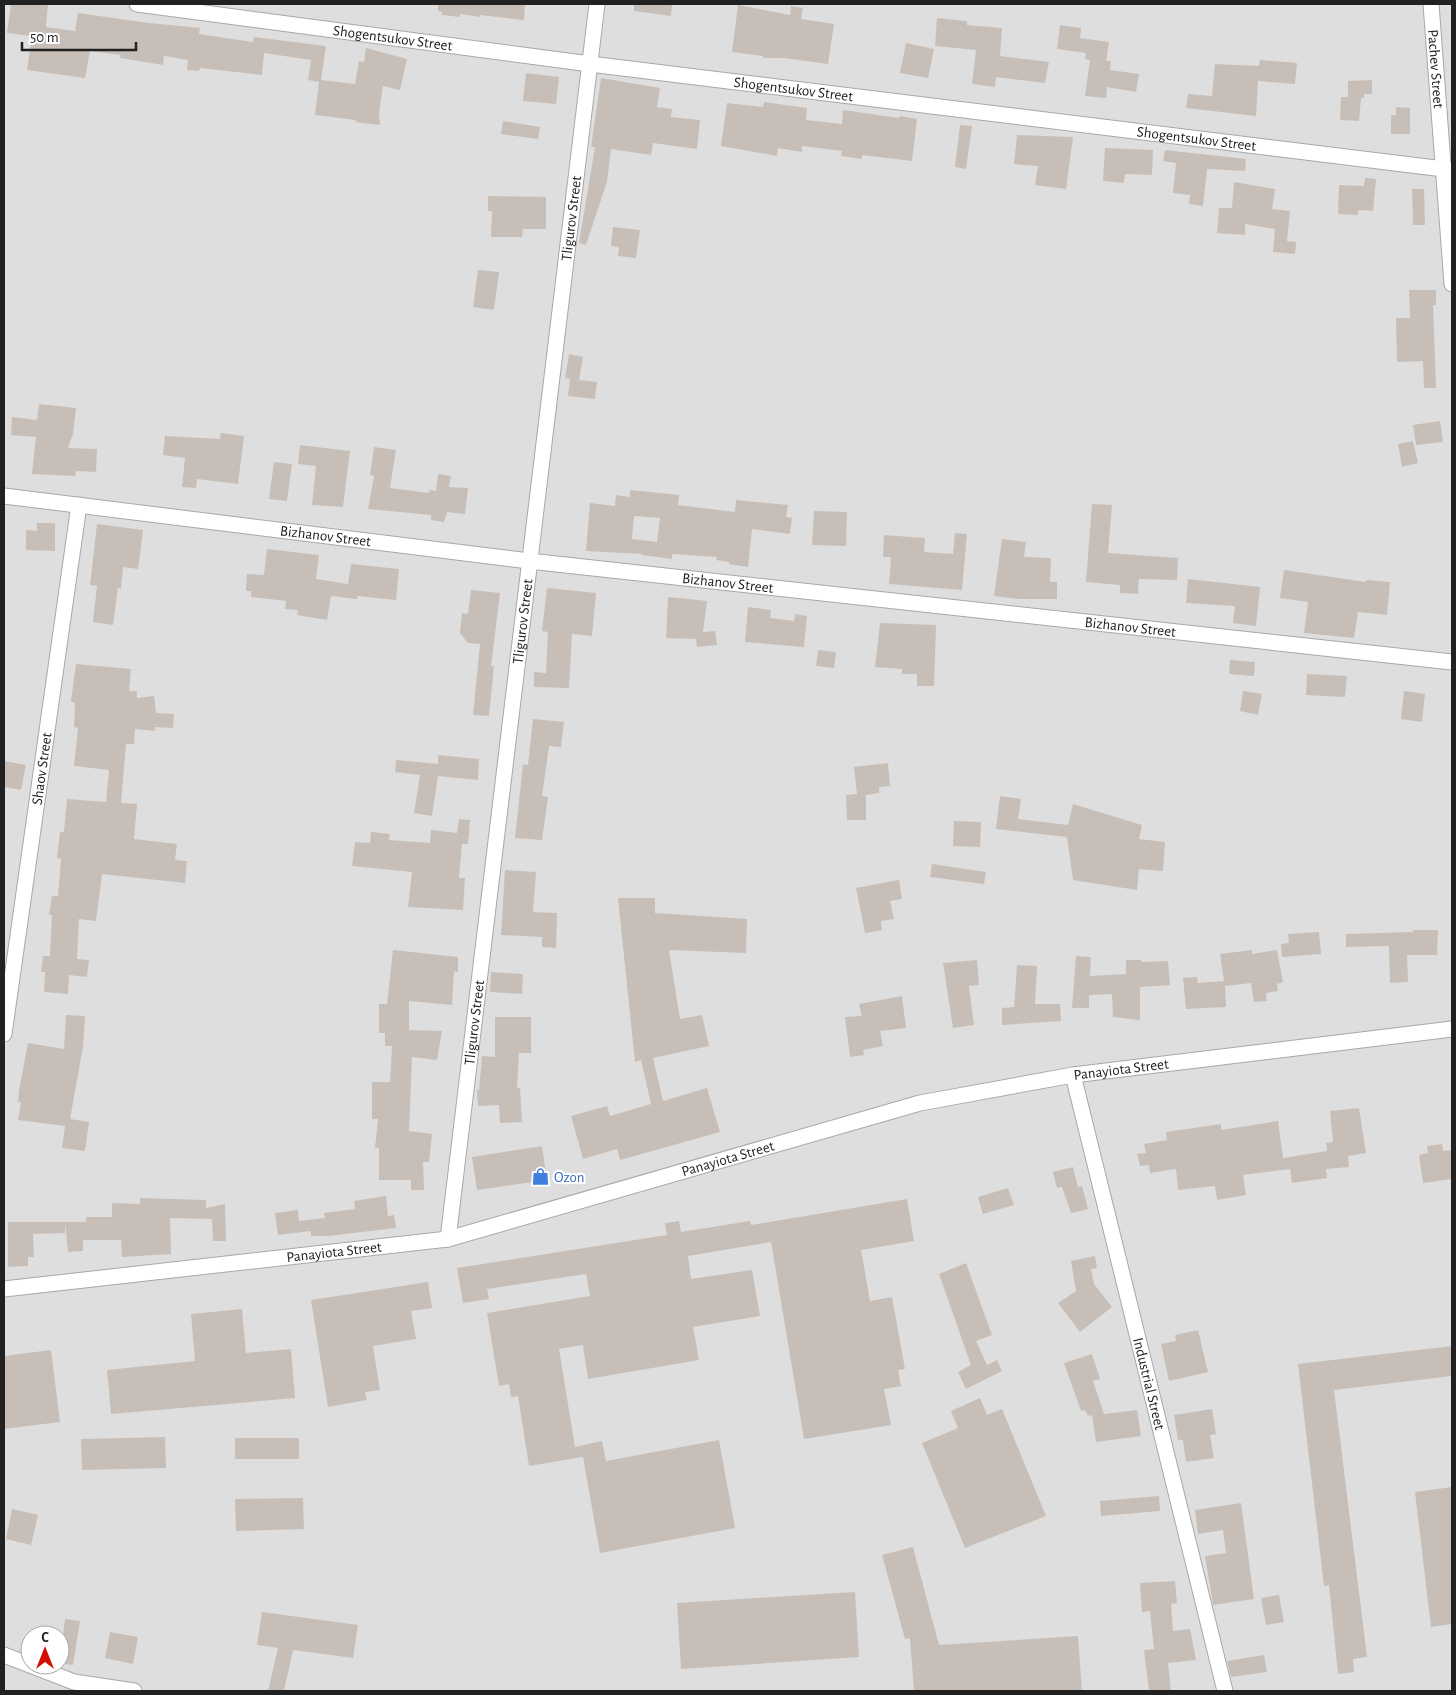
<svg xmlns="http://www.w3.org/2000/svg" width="1456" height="1695" font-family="'Alegreya Sans',sans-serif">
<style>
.residential{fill:#dfdede;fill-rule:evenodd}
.building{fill:#c7bfb7;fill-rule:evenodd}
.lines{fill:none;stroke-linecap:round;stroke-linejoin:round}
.minor-casing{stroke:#a8a8a8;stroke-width:17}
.minor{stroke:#fff;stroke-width:15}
.labels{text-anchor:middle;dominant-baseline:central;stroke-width:4.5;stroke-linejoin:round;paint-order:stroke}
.street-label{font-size:15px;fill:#212121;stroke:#fff}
.shop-label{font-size:15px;fill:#366cbe;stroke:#fff;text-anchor:start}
</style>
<rect width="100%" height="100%" fill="#f2efe8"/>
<path class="residential" d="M4 4H1452V1691H4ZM30 1635H60V1665H30Z"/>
<path class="building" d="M11 4H48L46 27 75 31 78 13 149 23 200 28 199 34 253 42 254 37 326 46 321 80 355 84 359 61 364 62 366 48 407 59 400 90 383 86 379 113 380 125 355 122 356 120 315 115 319 82 308 80 311 60 264 53 262 75 200 68 199 71 187 70 188 60 164 56 163 65 120 58 121 55 90 51 85 78 27 70 32 36 7 33Z
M438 4H525L524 20 480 15V17L460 14V17L442 15V12L438 11Z
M634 4H672L671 16 634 11Z
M738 5 790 15 791 6 803 8 801 19 834 24 828 64 784 58H763V56L732 52Z
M937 18 967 21V25L1002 28 1000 56 1049 62 1045 83 996 77 995 87 972 84 976 50 935 46Z
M1060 25 1081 28 1080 38 1109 42 1106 61H1111L1110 70 1139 74 1136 92 1107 87 1106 98 1085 96 1090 60 1085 59 1086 53 1057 49Z
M906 43 934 49 928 78 900 73Z
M1260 60 1297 63 1295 84 1258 81 1256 116 1186 108 1188 94 1212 96 1215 64 1259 66Z
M526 73 559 77 556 104 523 101Z
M601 78 660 88 657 107 672 109 671 117 700 120 697 149 653 143 651 155 611 149 607 182 586 245 579 243 595 147H591Z
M1372 80V94H1364V98H1361L1359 121 1340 120 1341 97H1348V81Z
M764 102 807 108 806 120 842 124 843 110 899 118 900 116 917 119 912 161 862 155V159L841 156 842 151 802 146V152L778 148 777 156 721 146 727 103 763 107Z
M1396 107 1410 108V134H1391V115H1396Z
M503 121 540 127 538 139 501 134Z
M960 125 972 126 966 169 955 167Z
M1017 135 1073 137 1066 189 1035 185 1038 166 1014 164Z
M1105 148 1153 150 1152 175 1125 174 1124 183 1103 181Z
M1165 150 1246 159 1245 171 1207 169 1203 206 1189 204 1190 195 1173 193 1176 163 1163 161Z
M1365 178 1376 179 1373 211 1358 210V215L1338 214 1339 185 1364 186Z
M1234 182 1275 189 1272 209 1290 211 1287 241 1296 242 1295 254 1273 252 1275 229 1245 224V235L1217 233 1219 208H1232Z
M1412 189H1424L1425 225H1413Z
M488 196 546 197V229H523L522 237H491L492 211H488Z
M613 227 640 230 636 258 618 256 619 247 611 246Z
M478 270 499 272 494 310 473 307Z
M1409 290H1436V305H1433L1436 388H1424L1423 361 1397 362 1396 318H1410Z
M569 354 583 357 579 380 565 378Z
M570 379 597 382 595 399 568 396Z
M39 404 76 408 73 434 68 448 97 449 96 472 76 471 75 476 32 474 36 437 11 435 12 417 37 420Z
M1440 421 1443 442 1416 445 1413 425Z
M221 433 244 436 238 484 197 479 196 488 182 487 185 458 163 455 165 436 220 439Z
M1413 441 1418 463 1402 467 1398 444Z
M300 445 350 451 343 507 312 505 316 466 298 464Z
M374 447 396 450 390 488 429 493V490L436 491 438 474 451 476 449 487 468 488 465 514 447 512 444 522 431 520V515L368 509 374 476 370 475Z
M274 462 292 464 287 501 269 499Z
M630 490 679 495 678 505 735 512 736 500 788 505 786 517 792 518 790 534 752 529 748 567 729 564V562L716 560 717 557 672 554V559L642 555V554L586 551 590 503 615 506 616 495 630 497ZM634 516 660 518 657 542 632 539Z
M1092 504 1112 505 1108 553 1178 558 1177 580 1139 579 1138 594 1120 593V585L1086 582Z
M814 511 847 512 846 546 812 545Z
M37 523H55V551L26 550V530L37 531Z
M97 524 143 530 138 569 123 567 121 589 118 588 113 625 93 622 97 586 90 585Z
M955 533 967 534 962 590 889 584 891 557H883L884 535 925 538 924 552 953 554Z
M1002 539 1026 542 1024 557 1051 558 1050 582H1057V599H1018L994 596Z
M267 549 319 555 316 579 348 584 351 564 399 569 396 600 357 596V599L331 596 327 620 297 615 298 610 285 609 286 601 251 597V591H246L247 574 264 575Z
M1284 570 1366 582V580L1390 582 1387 615 1358 612 1354 638 1304 633 1308 602 1280 598Z
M1188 579 1260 587 1256 626 1233 623 1235 606 1186 603Z
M547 588 596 593 592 636 572 634 569 688 534 687V672L546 673 548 632 542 631Z
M471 590 500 593 491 666H494L489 716 473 715 480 644 468 643 460 633 462 613 468 614Z
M668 597 707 601 703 632 715 631 717 645 697 647 696 639 666 638Z
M748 607 771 610 770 618 794 621 795 614 807 616 804 647 745 642Z
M880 623 936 625 934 686H917V674H902V669L875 667Z
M818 650 836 652 834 668 816 666Z
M1230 660 1255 662 1254 676 1229 674Z
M76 664 131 669 129 691H137V698L154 696 156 713 174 714 173 728 155 727V731L135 729 134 744H126L121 803 137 804 134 839 177 844 175 860 187 861 185 883 102 874 96 921 79 919 77 959 89 960 87 977 69 975 68 994 44 992 45 972H41L43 956H50L52 915H49L52 896H58L61 859 57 858 60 832H64L67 799 106 802 109 770 74 766 78 728 74 727 75 703 71 701Z
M1307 674 1347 676 1345 697 1306 695Z
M1243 691 1262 694 1258 715 1240 711Z
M1404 691 1425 694 1422 722 1401 719Z
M533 719 564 722 561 747 549 746 542 796 548 797 542 840 515 838 523 764 528 765Z
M438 755 479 759 478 780 438 776 432 816 414 813 420 775 395 772 396 760 438 764Z
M4 761 26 765 21 790 4 787Z
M888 763 890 786 879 787V793L866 795V820H847L846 795 857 794 854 767Z
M1000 796 1021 799 1018 819 1068 825 1073 804 1142 825 1139 839 1165 842 1163 871 1139 869 1137 890 1073 880 1067 837 996 829Z
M459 819 470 820 468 844H462L459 878H465L463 910 408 907 412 872 352 866 355 842 370 843 371 832 390 834 389 840 430 843 431 830 457 833Z
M954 821 981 822 980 847 953 846Z
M932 864 986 872 984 884 930 877Z
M505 870 536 872 533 912 557 913 556 948 542 947V937L501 935Z
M899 880 902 899 890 901 894 919 881 921 882 930 865 933 856 888Z
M618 898H655V913L747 919 746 953 669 950 680 1019 702 1015 709 1046 653 1058 663 1101 707 1088 720 1132 620 1160 617 1149 583 1159 571 1116 607 1106 610 1116 651 1104 641 1060 635 1062Z
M1413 930H1438L1437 955H1407L1408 982 1390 983 1389 946 1346 947V934L1413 932Z
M1319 932 1321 954 1282 957 1281 944 1289 943 1288 934Z
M393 950 458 957V972L454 971 452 1005 409 1001V1030L442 1031 437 1060 412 1057 409 1131 432 1134 429 1162H423L424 1190H411V1180H379V1148H375L378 1119H372V1082H390L392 1046H385V1033H379V1004H387Z
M1252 950V954L1277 950 1283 982 1277 984 1278 991 1266 993 1267 1001 1254 1002 1251 983 1225 986 1226 1007 1186 1009 1183 978 1197 977 1198 983 1224 981 1220 954Z
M1076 956 1091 957 1090 976 1126 974V960H1141V962L1168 961 1170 985 1140 987V1020L1113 1017 1112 994 1089 995V1008H1072Z
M977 960 979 985 969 986 974 1025 953 1028 943 963Z
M1017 965 1037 966 1035 1004H1060L1061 1021 1002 1025V1008L1014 1007Z
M491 972 523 974 522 994 490 992Z
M902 996 906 1028 880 1031 883 1046 863 1050 864 1055 850 1057 845 1017 862 1016 859 1004Z
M66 1015 85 1016 83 1047 70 1119 89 1122 85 1151 62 1148 65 1126 18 1120 21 1102H18L19 1090 28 1043 64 1049Z
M495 1017H531V1053H519L517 1088H520L522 1122 500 1123 499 1105 478 1106 477 1090H479L482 1056 495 1057Z
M1359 1108 1366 1153 1348 1156 1349 1167 1326 1169 1327 1178 1292 1183 1290 1169 1243 1175 1246 1195 1217 1200 1215 1186 1178 1190 1176 1169 1150 1173 1149 1165 1140 1166 1137 1154 1146 1153 1144 1144 1167 1140 1166 1132 1221 1124V1130L1278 1121 1283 1158 1327 1151 1326 1143 1333 1142 1330 1111Z
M1442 1144 1443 1151 1452 1150V1179L1423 1183 1419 1155 1428 1153 1427 1146Z
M542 1146 547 1180 477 1190 472 1157Z
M1073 1167 1078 1187 1082 1186 1088 1209 1071 1213 1062 1187 1057 1188 1053 1172Z
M1008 1188 1014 1205 983 1214 978 1197Z
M386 1196 388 1216 394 1215 396 1228 328 1236H311V1231L278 1235 275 1213 298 1210 299 1221 325 1218 324 1213 355 1209 354 1201Z
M140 1198 206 1200V1208L225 1204 226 1241H213L212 1219 170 1218 171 1254 122 1257 121 1240H83V1251L68 1252 65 1222H86V1217H112V1203L140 1204Z
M907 1199 914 1241 861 1250 870 1301 892 1297 905 1369 898 1370 901 1386 884 1389 891 1425 804 1439 771 1242 688 1256 691 1279 752 1270 760 1316 693 1327 699 1360 588 1379 583 1345 559 1349 575 1447 602 1441 606 1461 719 1440 735 1528 600 1553 583 1457 529 1466 518 1396 511 1397 509 1384 499 1386 487 1313 590 1296 586 1274 487 1289 489 1299 463 1303 457 1268 667 1235 665 1223 679 1221 681 1232 750 1221 751 1225Z
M8 1222H65V1233L33 1234 34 1257H28V1266L8 1267Z
M1095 1256 1097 1268 1091 1269 1094 1284 1112 1307 1080 1332 1058 1303 1076 1291 1071 1261Z
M966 1263 992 1335 976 1341 987 1365 997 1360 1002 1371 966 1389 958 1372 971 1365 939 1274Z
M428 1282 432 1308 411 1311 416 1339 373 1346 380 1390 365 1392 367 1400 328 1407 311 1300Z
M242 1309 246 1353 291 1349 295 1398 111 1414 107 1370 195 1361 191 1314Z
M1198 1330 1208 1372 1169 1381 1161 1344 1176 1341 1175 1335Z
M1452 1346V1376L1334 1390 1367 1657 1353 1659 1354 1672 1338 1674 1329 1585 1324 1586 1298 1364Z
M51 1350 60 1422 4 1429V1356Z
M1092 1354 1100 1379 1093 1381 1104 1414 1137 1410 1141 1436 1096 1442 1092 1415 1088 1416 1085 1410 1081 1411 1064 1363Z
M980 1398 987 1415 1002 1409 1046 1516 965 1548 922 1443 958 1428 951 1411Z
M1212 1409 1216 1434 1210 1435 1214 1458 1186 1462 1183 1440H1178L1174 1415Z
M165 1437 166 1468 82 1470 81 1439Z
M235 1438H299V1459H235Z
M1452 1487V1624L1431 1627 1415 1492Z
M1159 1496 1160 1511 1101 1516 1100 1501Z
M303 1498 304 1529 236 1531 235 1499Z
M1241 1503 1254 1599 1213 1605 1205 1556 1226 1553 1223 1530 1198 1534 1195 1510Z
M12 1509 38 1515 31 1545 6 1539Z
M913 1547 939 1645 1078 1636 1082 1691H914L910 1638 905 1639 882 1555Z
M1175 1581 1177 1603 1171 1604 1173 1631 1190 1629 1196 1660 1168 1663 1171 1691H1149L1144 1650 1154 1649 1150 1611 1142 1612 1140 1583Z
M855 1592 859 1657 681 1669 677 1603Z
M1279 1595 1284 1622 1266 1625 1261 1598Z
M262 1612 358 1625 353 1658 293 1650 284 1691H268L278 1648 257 1645Z
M65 1619 80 1621 73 1665 60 1663Z
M110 1632 138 1637 133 1664 105 1658Z
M1264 1655 1267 1672 1231 1677 1227 1661Z"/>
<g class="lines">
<defs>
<g id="minor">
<path id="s1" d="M137 4 590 64 1452 170"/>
<path id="s2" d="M1431 4 1452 284"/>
<path id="s3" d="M4 496 529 561 1452 662"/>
<path id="s4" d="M4 1034 79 505"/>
<path id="s5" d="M1073 1075 1225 1691"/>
<path id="s6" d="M448 1239 597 4"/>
<path id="s7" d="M4 1289 448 1239 920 1103 1073 1075 1452 1029"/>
<path d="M4 1655 74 1682 134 1691"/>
</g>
</defs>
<use href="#minor" class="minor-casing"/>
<use href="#minor" class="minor"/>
</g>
<defs>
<symbol id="shop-bare" viewBox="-9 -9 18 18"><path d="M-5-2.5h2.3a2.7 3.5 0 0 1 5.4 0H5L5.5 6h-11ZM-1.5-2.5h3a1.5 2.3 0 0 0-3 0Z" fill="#3f7fe0" stroke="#fff" stroke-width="2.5" paint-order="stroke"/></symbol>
</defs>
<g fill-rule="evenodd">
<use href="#shop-bare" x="528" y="1164" width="25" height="25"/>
</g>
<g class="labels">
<g class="street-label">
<text stroke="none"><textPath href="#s1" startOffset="258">Shogentsukov Street</textPath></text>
<text stroke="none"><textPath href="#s2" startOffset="65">Pachev Street</textPath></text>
<text stroke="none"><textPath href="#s1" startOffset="662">Shogentsukov Street</textPath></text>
<text stroke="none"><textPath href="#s1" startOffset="1068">Shogentsukov Street</textPath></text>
<text stroke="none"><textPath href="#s6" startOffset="1028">Tligurov Street</textPath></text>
<text stroke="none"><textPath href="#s3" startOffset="324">Bizhanov Street</textPath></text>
<text stroke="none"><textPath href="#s3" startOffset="729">Bizhanov Street</textPath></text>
<text stroke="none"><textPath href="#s6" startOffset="622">Tligurov Street</textPath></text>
<text stroke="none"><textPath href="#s3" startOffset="1134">Bizhanov Street</textPath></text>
<text stroke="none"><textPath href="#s4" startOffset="268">Shaov Street</textPath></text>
<text stroke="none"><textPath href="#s6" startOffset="218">Tligurov Street</textPath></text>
<text stroke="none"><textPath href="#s7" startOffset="1142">Panayiota Street</textPath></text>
<text stroke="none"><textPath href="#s7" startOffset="738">Panayiota Street</textPath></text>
<text stroke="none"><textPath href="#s7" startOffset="332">Panayiota Street</textPath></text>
<text stroke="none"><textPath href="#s5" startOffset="318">Industrial Street</textPath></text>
</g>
<g class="shop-label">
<text x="554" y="1177">Ozon</text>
</g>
</g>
<rect width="1456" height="1695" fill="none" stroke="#212121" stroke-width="10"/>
<g transform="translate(45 1650)"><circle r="24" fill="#ffffff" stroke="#a6a6a6"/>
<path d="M0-4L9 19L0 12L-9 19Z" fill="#d31000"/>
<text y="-8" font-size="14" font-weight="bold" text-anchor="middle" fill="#212121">С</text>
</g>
<path d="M22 42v8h114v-8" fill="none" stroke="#212121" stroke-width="2.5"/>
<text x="30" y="42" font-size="15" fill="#212121" stroke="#ffffff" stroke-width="4" paint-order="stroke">50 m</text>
</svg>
